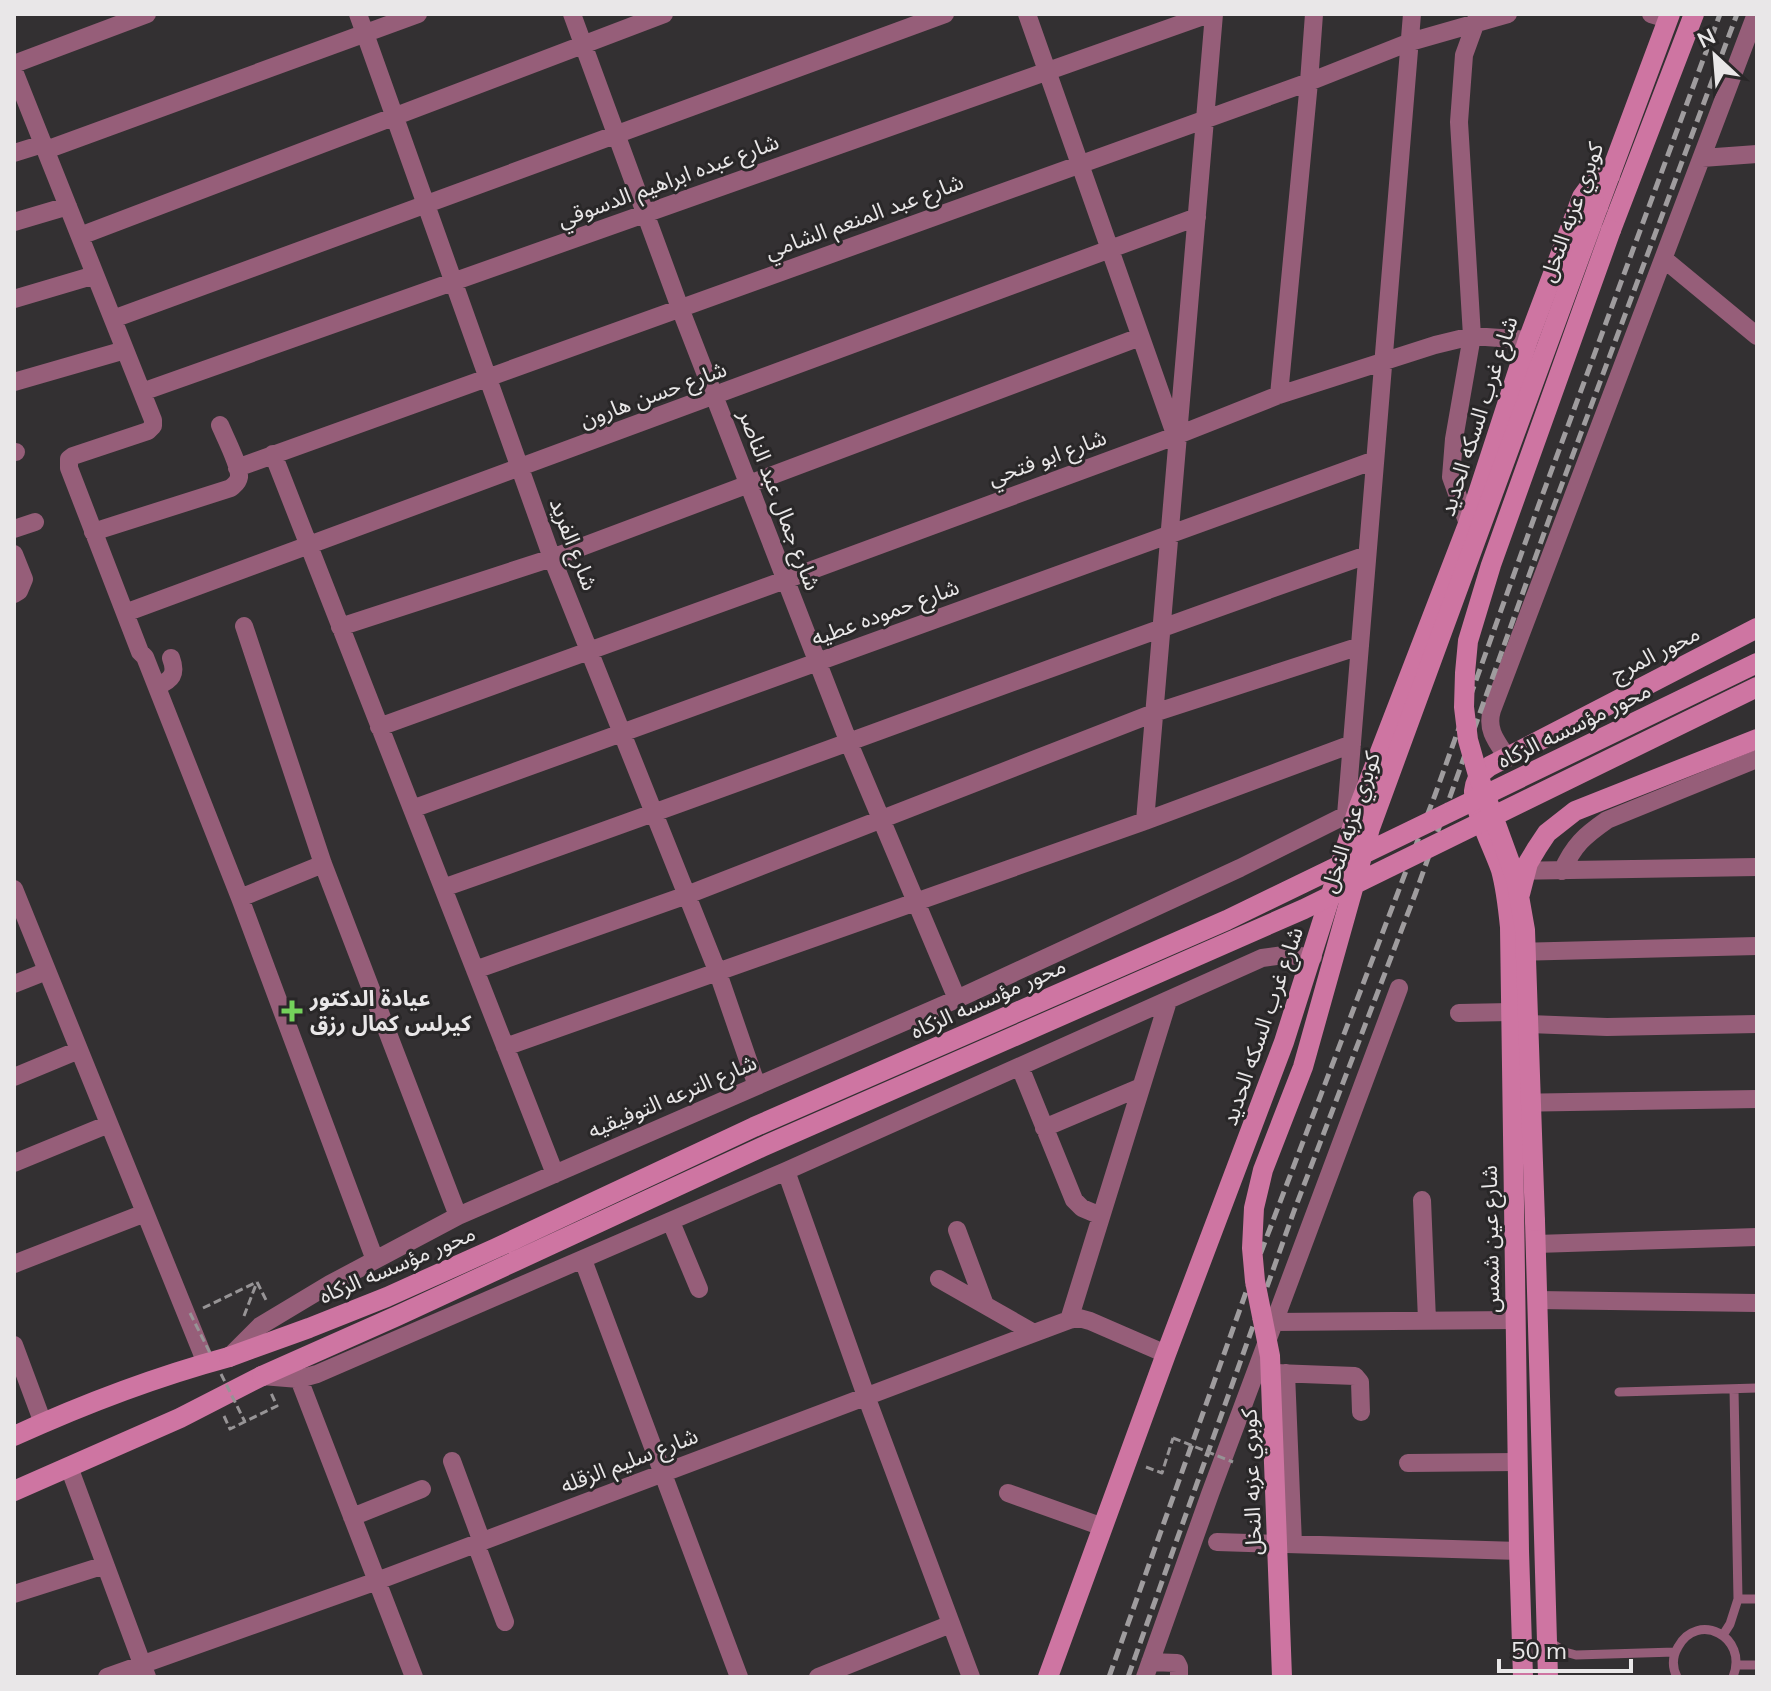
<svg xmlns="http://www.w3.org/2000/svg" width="1771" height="1691" font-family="Mulish,'Noto Sans Arabic',sans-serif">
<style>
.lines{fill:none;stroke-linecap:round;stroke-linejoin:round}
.path{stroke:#979496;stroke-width:3;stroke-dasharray:8 4;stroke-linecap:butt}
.lane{stroke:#965e79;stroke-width:9}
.street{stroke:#965e79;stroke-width:18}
.secondary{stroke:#ce75a2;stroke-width:20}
.rail{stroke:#9f9c9e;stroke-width:5;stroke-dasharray:12 6;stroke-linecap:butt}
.path-bridge{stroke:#979496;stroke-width:3;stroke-dasharray:8 4;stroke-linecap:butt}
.secondary-bridge{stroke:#ce75a2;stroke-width:20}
.poi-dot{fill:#74d25b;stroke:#292728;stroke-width:3}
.labels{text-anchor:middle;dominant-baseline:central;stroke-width:6;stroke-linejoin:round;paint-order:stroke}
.street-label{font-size:22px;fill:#e9e7e8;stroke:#292728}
.poi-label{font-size:22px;font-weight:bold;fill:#e9e7e8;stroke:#292728;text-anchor:start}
</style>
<rect width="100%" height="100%" fill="#333032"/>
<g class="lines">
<path class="path" d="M257 1282 266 1300
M203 1308 257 1282
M244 1316 257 1282
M224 1416 230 1429 277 1406 271 1393
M1146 1467 1162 1473 1173 1438"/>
<path class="lane" d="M1619 1392 1757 1388
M1738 1599H1757
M1723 1635 1730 1624 1738 1599 1734 1389
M1550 1642 1565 1652 1576 1655 1675 1652
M1738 1665H1757
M1677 1677C1672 1667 1672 1657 1678 1647 1697 1611 1749 1636 1733 1677"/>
<path class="street" d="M358 14 552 558 718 973 757 1086
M572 14 680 308 849 743 957 999
M1027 14 1175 434
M1651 14 1668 19
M14 64 147 14
M14 71 153 420V426L148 431 73 456 69 459V468L140 652 145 657 240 898 375 1260
M46 150 418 14
M14 153 43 144
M1702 158 1757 154
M14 222 68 206
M80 236 664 14
M1664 259 1757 336
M14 299 95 275
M113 319 945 14
M14 382 125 350
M142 392 1209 14
M1279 395 1309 82 1314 14
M14 452H16
M273 454 555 1174
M237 468 1309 82 1410 42 1508 14
M1468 524 1451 477 1454 439 1472 336 1459 122 1464 55 1476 22 1477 14
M14 529 35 522
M93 532 231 488C235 484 238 483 239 477 240 466 225 437 220 425
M14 554 24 579 19 591 14 594
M125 613 1197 217
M244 626 323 864 458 1216
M340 627 552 558 1140 337
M157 686C172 680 177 674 171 658
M379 727 785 580 1178 435 1279 395 1435 345 1472 336 1528 340
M1507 757C1496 741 1486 729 1492 710L1756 14
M412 809C734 695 1053 574 1375 460
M1346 815 1412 14
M1145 821 1214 14
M1512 871 1757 867
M1562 871C1574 845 1584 836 1607 820L1757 759
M443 888C752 780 1058 663 1367 555
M14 889 206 1363
M240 898 323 864
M1512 952 1757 946
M475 970 687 895 1154 713 1360 646
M14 984 47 971
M1459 1013 1511 1012
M1529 1024 1607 1027 1757 1024
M505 1047 1145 821 1352 744
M1020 1067 1074 1200 1082 1208 1101 1216
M14 1077 79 1050
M1516 1103 1757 1099
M1044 1128 1141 1087
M14 1163 109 1124
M786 1171 866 1396 971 1677
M1422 1200 1427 1320
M671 1222 699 1289
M957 1230 985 1305
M1536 1244 1757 1237
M583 1260 739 1677
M14 1264 145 1213
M939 1279 1034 1333
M1537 1300 1757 1303
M1069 1320 1168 1001
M1273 1322 1515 1320
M14 1345 43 1423
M229 1357 260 1326 330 1284 458 1216 957 999 1240 868 1358 809
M1276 1373 1355 1376 1360 1382 1361 1412
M1286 1373 1293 1544
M262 1376 299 1379 317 1374 786 1171 1262 958 1284 955 1313 957
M299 1379 414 1677
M452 1461 482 1542
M1408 1463 1517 1462
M69 1467 147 1677
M1008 1493 1103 1527
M352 1517 422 1489
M1217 1542 1519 1551
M476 1544 505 1622
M14 1594 105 1565
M1150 1662 1177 1663 1179 1667V1677
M107 1677 377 1581 1069 1320 1079 1318 1090 1321 1166 1354
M818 1677 951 1624
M1145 1677 1210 1494 1399 988"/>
<path class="secondary" d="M1598 207 1670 14
M1611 230 1694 14
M1535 1221 1548 1677
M14 1436C84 1404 155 1377 229 1357
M14 1491 180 1418 262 1376
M1048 1677 1166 1354 1284 1042 1358 809 1468 524 1528 340 1582 197 1593 182 1610 176
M1523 1677 1519 1551 1510 927C1508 907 1506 888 1501 870 1495 852 1473 808 1474 791 1475 780 1481 772 1490 766L1757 628"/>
<path class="rail" d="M1109 1677 1250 1281 1435 795 1538 507 1720 14
M1128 1677 1294 1211 1416 892 1552 511 1737 14"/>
<path class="path-bridge" d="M190 1313 210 1353
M221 1374 245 1422
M1173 1438 1233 1462"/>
<path class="secondary-bridge" d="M1520 894 1528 863 1537 848 1547 833 1575 811 1757 739
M1535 1221 1525 930 1516 879 1478 775 1468 740 1464 707 1465 673 1468 641 1491 565 1611 230
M229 1357 309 1328 387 1297 496 1248 754 1127 1227 920 1757 663
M262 1376 397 1316 762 1147 1304 909 1757 687
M1282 1677 1270 1356 1255 1281 1252 1248 1254 1208 1263 1170 1303 1067 1370 828 1598 207"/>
</g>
<path class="poi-dot" d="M288 999h8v8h8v8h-8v8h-8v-8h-8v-8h8z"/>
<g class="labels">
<g class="street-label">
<text transform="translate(668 180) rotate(-20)">شارع عبده ابراهيم الدسوقي</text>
<text transform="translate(1571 212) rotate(-70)">كوبري عزبه النخل</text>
<text transform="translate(864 216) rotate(-20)">شارع عبد المنعم الشامي</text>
<text transform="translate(653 394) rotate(-20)">شارع حسن هارون</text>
<text transform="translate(1478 416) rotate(-72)">شارع غرب السكه الحديد</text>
<text transform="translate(1047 457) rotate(-20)">شارع ابو فتحي</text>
<text transform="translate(780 500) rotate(69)">شارع جمال عبد الناصر</text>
<text transform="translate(574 544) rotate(69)">شارع الفريد</text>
<text transform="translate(885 612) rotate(-20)">شارع حموده عطيه</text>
<text transform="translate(1655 653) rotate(-27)">محور المرج</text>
<text transform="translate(1574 725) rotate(-26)">محور مؤسسه الزكاه</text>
<text transform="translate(1350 822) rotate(-72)">كوبري عزبه النخل</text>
<text transform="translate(988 998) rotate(-24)">محور مؤسسه الزكاه</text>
<text transform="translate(1262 1026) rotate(-71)">شارع غرب السكه الحديد</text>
<text transform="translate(672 1096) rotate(-23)">شارع الترعه التوفيقيه</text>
<text transform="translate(1490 1239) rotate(-91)">شارع عين شمس</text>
<text transform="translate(397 1264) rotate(-23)">محور مؤسسه الزكاه</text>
<text transform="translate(629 1460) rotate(-21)">شارع سليم الزقله</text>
<text transform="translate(1251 1482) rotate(-92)">كوبري عزبه النخل</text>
</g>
<g class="poi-label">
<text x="310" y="998">عيادة الدكتور<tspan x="310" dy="25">كيرلس كمال رزق</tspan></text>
</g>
</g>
<rect width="1771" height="1691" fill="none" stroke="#e9e7e8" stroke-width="32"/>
<g transform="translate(1715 56) rotate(334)" stroke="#292728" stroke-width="6" paint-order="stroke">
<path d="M0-6L14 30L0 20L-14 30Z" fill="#e9e7e8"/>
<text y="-12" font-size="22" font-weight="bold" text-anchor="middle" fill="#e9e7e8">N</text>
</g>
<path d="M1499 1659v12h132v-12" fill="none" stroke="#e9e7e8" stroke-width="4"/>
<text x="1511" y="1659" font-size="24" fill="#e9e7e8" stroke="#292728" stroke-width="6" paint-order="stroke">50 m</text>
</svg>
